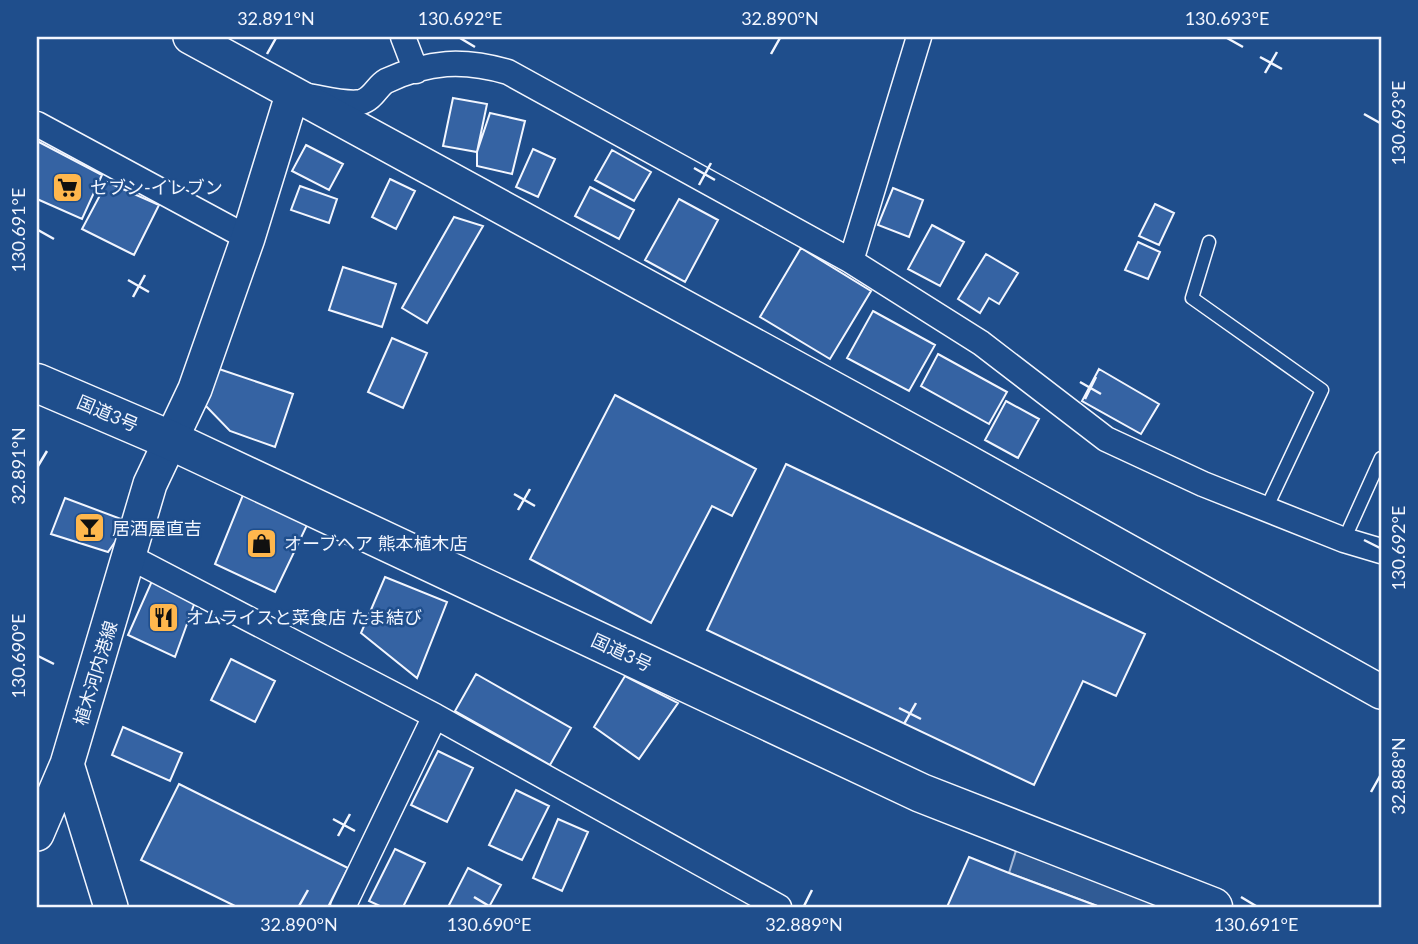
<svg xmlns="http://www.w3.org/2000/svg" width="1418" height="944" font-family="Lato,'Noto Sans JP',sans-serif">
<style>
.parking{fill:#305b95;stroke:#a8bbd7;stroke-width:2}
.building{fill:#3563a3;stroke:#f2f6ff;stroke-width:2}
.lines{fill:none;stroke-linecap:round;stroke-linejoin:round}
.lane-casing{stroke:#f2f6ff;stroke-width:15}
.street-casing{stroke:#f2f6ff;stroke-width:27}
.secondary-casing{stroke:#f2f6ff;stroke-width:36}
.highway-casing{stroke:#f2f6ff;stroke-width:41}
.lane{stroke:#1f4e8c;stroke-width:12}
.street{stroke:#1f4e8c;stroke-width:24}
.secondary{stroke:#1f4e8c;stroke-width:33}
.highway{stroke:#1f4e8c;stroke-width:38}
.ticks{fill:none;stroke:#f2f6ff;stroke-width:2.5}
.labels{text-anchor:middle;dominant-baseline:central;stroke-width:5;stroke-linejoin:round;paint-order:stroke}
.poi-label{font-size:18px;fill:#f2f6ff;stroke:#1f4e8c;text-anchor:start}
.street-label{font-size:18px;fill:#f2f6ff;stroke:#1f4e8c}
.neatline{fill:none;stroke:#f2f6ff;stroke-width:2.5}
.ticks-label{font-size:18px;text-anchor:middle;fill:#f2f6ff}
</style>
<rect width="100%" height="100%" fill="#1f4e8c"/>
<path class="parking" d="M1019 841 1222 907H1100L1009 873Z"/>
<path class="building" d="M453 98 487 104 477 152 443 146Z
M490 113 525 121 512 174 477 166V152Z
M37 141 102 175 82 219 37 199Z
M306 145 343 164 329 190 292 171Z
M533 149 555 159 538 197 516 187Z
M612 150 651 172 634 201 595 180Z
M390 179 415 191 396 229 372 217Z
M107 182 159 205 134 255 82 229Z
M300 186 337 199 329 223 291 210Z
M590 187 634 210 619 239 575 216Z
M893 188 923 200 909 237 878 225Z
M679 199 718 220 685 282 645 260Z
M1155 204 1174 213 1159 245 1139 236Z
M454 217 483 226 427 323 402 308Z
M932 225 964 242 940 286 908 269Z
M1138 242 1160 252 1148 279 1125 270Z
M801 248 871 291 830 359 760 317Z
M986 254 1018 273 999 304 989 298 980 313 958 299Z
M343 267 396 284 382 327 329 310Z
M873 311 935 345 909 391 847 358Z
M392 338 427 353 403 408 368 392Z
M938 354 1007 392 989 424 921 386Z
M216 368 293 394 275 447 230 431 203 403Z
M1099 369 1159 404 1141 434 1082 401Z
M615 395 756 469 732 516 712 506 651 623 530 559Z
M1006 401 1039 419 1018 458 985 440Z
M786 464 1145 634 1116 696 1083 681 1034 785 707 630Z
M245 490 308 523 275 592 215 564Z
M65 498 129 522 108 552 51 534Z
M385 577 447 602 417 678 361 633Z
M152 581 196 599 175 657 128 635Z
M231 659 275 681 255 722 211 700Z
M476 674 571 728 550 765 455 711Z
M625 676 678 703 639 759 594 727Z
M123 727 182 753 170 781 112 755Z
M438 751 473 768 447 822 411 805Z
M179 784 348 868 328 907H237L141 860Z
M516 790 549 806 522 860 489 845Z
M558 819 588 832 562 891 533 878Z
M395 849 425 863 403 907H382L369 901Z
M969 857 1009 873 1100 907H947Z
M468 868 501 885 489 907H448Z"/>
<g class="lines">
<defs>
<path id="lane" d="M1209 242 1192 298 1322 390 1266 509
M1344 540 1381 458"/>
<path id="street" d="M403 37 416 71
M307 96C322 98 346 105 361 102 373 99 377 86 386 81 429 61 463 59 508 72L851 261 981 343 1106 439 1203 484 1344 540 1381 551
M37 124 248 238
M851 261 919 37
M130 557 435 716 779 907
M343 907 435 716"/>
<path id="secondary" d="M190 37 959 457 1381 692
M67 764 111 907
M37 834 67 764 150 484 195 389 248 238 292 95"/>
<path id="highway" d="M37 383 170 440 921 793 1213 907"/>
</defs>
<use href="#lane" class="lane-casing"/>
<use href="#street" class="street-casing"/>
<use href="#secondary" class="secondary-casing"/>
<use href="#highway" class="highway-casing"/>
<use href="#lane" class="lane"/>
<use href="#street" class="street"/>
<use href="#secondary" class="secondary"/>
<use href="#highway" class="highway"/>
</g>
<path class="ticks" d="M460 38 475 47M1227 38 1243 47M267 54 276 38M771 54 780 38M1260 57 1282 69M1265 73 1277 52M1364 114 1380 123M694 168 715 180M699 185 711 163M38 230 54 239M128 280 149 292M133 297 145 275M1080 382 1101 394M1085 399 1096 377M38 466 47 451M514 494 535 506M518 510 530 489M1364 540 1380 548M38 656 54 664M899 708 921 719M904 724 916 703M1371 792 1380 776M333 819 355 831M338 836 350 814M474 897 489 906M1241 897 1256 906M299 906 308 890M804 906 812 890"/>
<defs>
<symbol id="supermarket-square" viewBox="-11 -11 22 22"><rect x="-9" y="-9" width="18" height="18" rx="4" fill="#ffb74d" stroke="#1f4e8c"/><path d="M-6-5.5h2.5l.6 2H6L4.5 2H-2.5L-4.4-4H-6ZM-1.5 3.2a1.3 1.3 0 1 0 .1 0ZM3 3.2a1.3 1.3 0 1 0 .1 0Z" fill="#111"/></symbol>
<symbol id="bar-square" viewBox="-11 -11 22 22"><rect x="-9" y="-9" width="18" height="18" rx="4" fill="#ffb74d" stroke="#1f4e8c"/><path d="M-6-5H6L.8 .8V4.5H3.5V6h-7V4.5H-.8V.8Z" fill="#111"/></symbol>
<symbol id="shop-square" viewBox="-11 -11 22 22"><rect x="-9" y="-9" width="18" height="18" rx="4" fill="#ffb74d" stroke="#1f4e8c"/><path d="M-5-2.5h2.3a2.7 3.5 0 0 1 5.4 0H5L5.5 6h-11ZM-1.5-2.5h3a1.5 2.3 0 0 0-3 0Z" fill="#111"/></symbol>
<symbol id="restaurant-square" viewBox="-11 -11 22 22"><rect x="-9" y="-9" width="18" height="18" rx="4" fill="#ffb74d" stroke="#1f4e8c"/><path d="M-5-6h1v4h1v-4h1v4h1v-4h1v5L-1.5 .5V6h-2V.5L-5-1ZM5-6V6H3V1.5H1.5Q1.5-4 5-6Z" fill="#111"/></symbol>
</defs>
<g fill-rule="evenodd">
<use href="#supermarket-square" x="50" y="170" width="35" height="35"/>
<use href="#bar-square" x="72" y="510" width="35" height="35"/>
<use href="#shop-square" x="244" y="526" width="35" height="35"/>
<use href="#restaurant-square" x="146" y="600" width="35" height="35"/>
</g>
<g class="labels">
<g class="poi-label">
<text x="90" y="187">セブン-イレブン</text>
<text x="112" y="528">居酒屋直吉</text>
<text x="284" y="543">オーブヘア 熊本植木店</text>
<text x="186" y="617">オムライスと菜食店 たま結び</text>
</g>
<g class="street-label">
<text transform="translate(108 413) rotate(23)">国道3号</text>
<text transform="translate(622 652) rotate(25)">国道3号</text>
<text transform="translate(95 673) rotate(-73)">植木河内港線</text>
</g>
</g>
<rect width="1418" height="944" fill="none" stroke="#1f4e8c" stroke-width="77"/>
<rect x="38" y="38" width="1342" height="868" class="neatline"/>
<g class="ticks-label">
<text x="276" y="25">32.891°N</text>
<text x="460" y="25">130.692°E</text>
<text x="780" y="25">32.890°N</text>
<text x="1227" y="25">130.693°E</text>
<text transform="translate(1399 123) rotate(-90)" y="6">130.693°E</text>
<text transform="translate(19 230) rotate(-90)" y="6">130.691°E</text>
<text transform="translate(19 466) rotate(-90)" y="6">32.891°N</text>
<text transform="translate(1399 548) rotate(-90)" y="6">130.692°E</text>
<text transform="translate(19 656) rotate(-90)" y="6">130.690°E</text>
<text transform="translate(1399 776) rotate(-90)" y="6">32.888°N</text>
<text x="299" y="931">32.890°N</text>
<text x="489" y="931">130.690°E</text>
<text x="804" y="931">32.889°N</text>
<text x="1256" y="931">130.691°E</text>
</g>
</svg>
